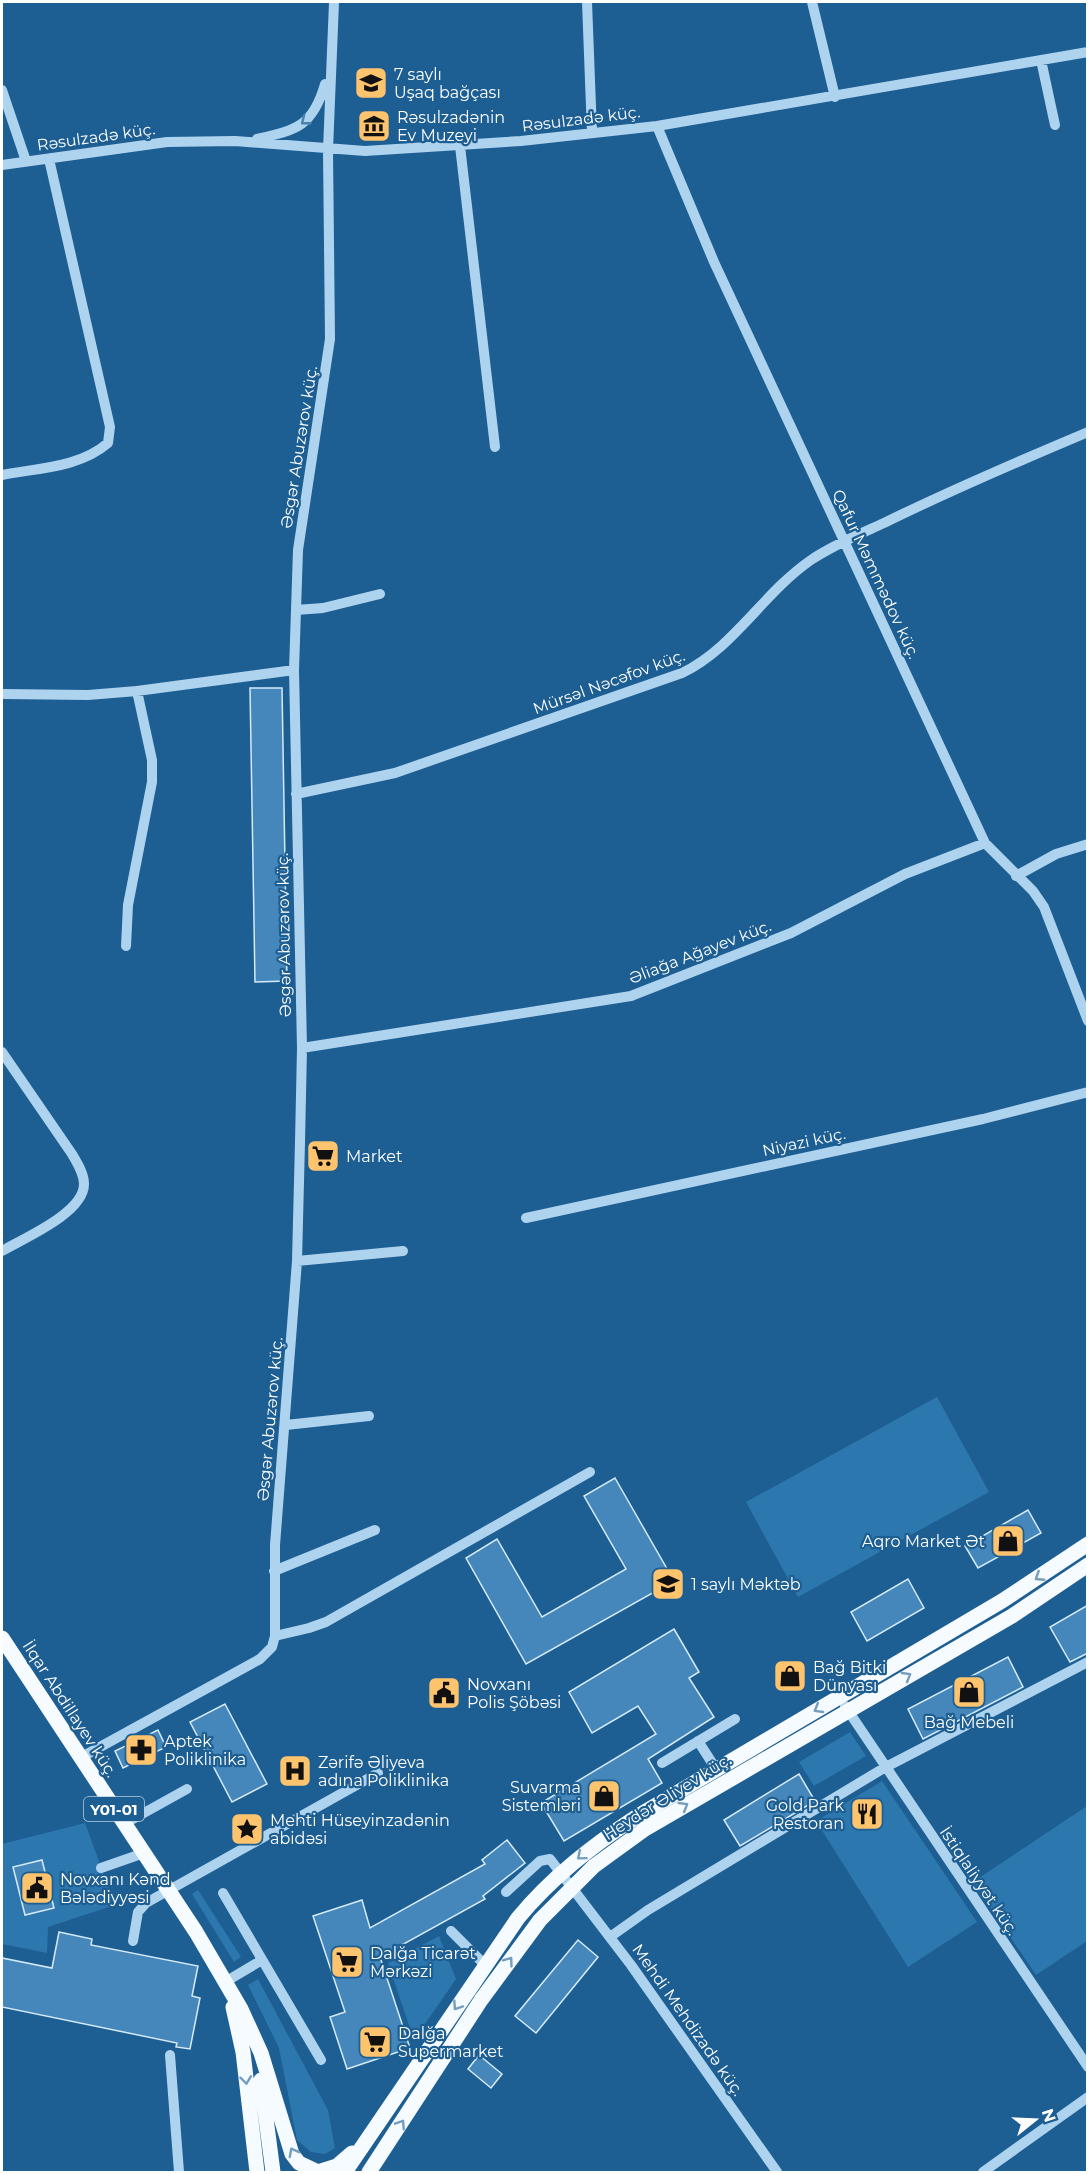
<svg xmlns="http://www.w3.org/2000/svg" width="1089" height="2174" font-family="Montserrat,sans-serif">
<style>
.green{fill:#2d77af}
.building{fill:#4587ba;stroke:#d5eafa;stroke-width:1.5}
.lines{fill:none;stroke-linecap:round;stroke-linejoin:round}
.minor{stroke:#aed3ef;stroke-width:10}
.major{stroke:#f6fbff;stroke-width:15}
.oneway{stroke:#4881af}
.oneway2{stroke:#749dbe}
.labels{text-anchor:middle;dominant-baseline:central;stroke-width:4.5;stroke-linejoin:round;paint-order:stroke}
.shield{fill:#1d5e93;stroke:#bbcfdf;stroke-width:1.5}
.shield-label{font-size:15px;font-weight:bold;fill:#fff}
.poi-label{font-size:16px;fill:#fff;stroke:#1d5e93;text-anchor:start}
.street-label{font-size:16px;fill:#fff;stroke:#1d5e93}
</style>
<rect width="100%" height="100%" fill="#1d5e93"/>
<path class="green" d="M937 1397 989 1492 798 1597 746 1502Z
M850 1732 866 1756 814 1786 799 1762Z
M882 1781 977 1922 908 1967 816 1821Z
M1087 1806V1941L1036 1975 973 1882Z
M85 1823 115 1905 48 1927 47 1953 2 1944V1844Z
M198 1890 241 1957 234 1962 192 1894Z
M439 1936 456 1979 414 2040 388 1963Z
M258 1979 328 2110 335 2148 325 2154 311 2152 297 2140 279 2048 248 1985Z"/>
<path class="building" d="M250 688H282L287 981 255 982Z
M615 1478 674 1581 526 1664 466 1558 497 1539 542 1617 626 1569 584 1496Z
M1028 1510 1041 1533 978 1568 965 1546Z
M908 1579 924 1608 867 1641 851 1612Z
M1088 1605V1653L1070 1662 1050 1627Z
M674 1629 699 1672 689 1678 714 1717 648 1759 662 1783 564 1841 541 1803 656 1734 638 1706 592 1733 569 1692Z
M1008 1657 1023 1687 923 1739 908 1709Z
M225 1704 267 1784 232 1802 190 1722Z
M158 1730 166 1747 123 1768 115 1751Z
M799 1774 815 1801 740 1846 724 1820Z
M507 1840 525 1863 483 1896 485 1899 380 1957 410 2048 347 2069 330 2017 345 2012 313 1916 362 1900 370 1928 485 1864 482 1860Z
M42 1860 54 1908 25 1915 13 1867Z
M59 1932 92 1939 91 1945 198 1966 192 1996 200 1998 190 2049 176 2047 177 2043 2 2007V1958L52 1968Z
M578 1940 598 1957 536 2033 515 2016Z
M479 2055 502 2074 491 2088 468 2069Z"/>
<g class="lines">
<path class="minor" d="M587 2 592 133
M812 2 835 97
M1041 60 1055 125
M2 90 26 161
M657 126 714 262 985 843 1033 891 1044 907 1088 1021
M257 139C297 130 313 126 325 84
M460 146 495 447
M2 165 167 142 235 141 365 151 521 141 657 126 1088 52
M2 475C37 468 79 468 108 443L110 427 49 159
M296 610 323 608 380 594
M2 694 88 695 137 691 294 670
M296 794 395 773 682 673C734 648 763 593 811 560 833 545 860 534 884 523 951 490 1019 461 1088 432
M1016 876 1056 854 1088 844
M126 946 128 905 152 782V760L137 691
M302 1048 631 996 791 933 905 874 985 843
M2 1052 72 1154C77 1163 84 1173 84 1184 84 1213 24 1238 2 1251
M526 1218 983 1119 1088 1092
M297 1261 403 1251
M286 1425 369 1416
M274 1571 375 1530
M275 1636 309 1628 326 1622 590 1472
M845 1706 1088 2067
M698 1741 716 1769
M80 1758 260 1659 272 1647 275 1636V1545L297 1261 300 1142 302 1048 294 670 298 550 330 339 328 150 334 2
M662 1763 735 1719
M124 1824 187 1789
M101 1868 144 1853
M506 1892 540 1861 550 1859 631 1965 777 2172
M223 1893 321 2060
M451 1931 485 1965
M610 1937 648 1910 884 1768 1088 1662
M133 1941 138 1912 146 1903 378 1773
M225 1982 262 1960
M170 2055 179 2172
M983 2172 1088 2097"/>
<path class="major" d="M2 1638 196 1932 241 2009 261 2053 292 2154 299 2163 318 2172 337 2166 352 2153
M233 2007 243 2052 257 2172
M261 2080 273 2172
M345 2172 518 1918C552 1877 592 1846 636 1817L1002 1601 1088 1544
M369 2172 481 2000 540 1920 594 1866 645 1829 1012 1616 1088 1565"/>
</g>
<defs><path id="oneway-chevron" d="M-2-3.5L2.5 0L-2 3.5" fill="none" stroke-width="1.6" stroke-linecap="round" stroke-linejoin="round" transform="scale(1.5)"/></defs>
<use class="oneway" href="#oneway-chevron" transform="translate(305 121) rotate(142)"/>
<g class="oneway2">
<use href="#oneway-chevron" transform="translate(1039 1577) rotate(147)"/>
<use href="#oneway-chevron" transform="translate(907 1676) rotate(-30)"/>
<use href="#oneway-chevron" transform="translate(818 1709) rotate(149)"/>
<use href="#oneway-chevron" transform="translate(684 1806) rotate(-31)"/>
<use href="#oneway-chevron" transform="translate(581 1856) rotate(140)"/>
<use href="#oneway-chevron" transform="translate(509 1961) rotate(-54)"/>
<use href="#oneway-chevron" transform="translate(457 2006) rotate(124)"/>
<use href="#oneway-chevron" transform="translate(246 2080) rotate(83)"/>
<use href="#oneway-chevron" transform="translate(401 2124) rotate(-57)"/>
<use href="#oneway-chevron" transform="translate(293 2152) rotate(-118)"/>
</g>
<defs>
<symbol id="school-square" viewBox="-11 -11 22 22"><rect x="-9" y="-9" width="18" height="18" rx="4" fill="#fec36d" stroke="#1d5e93"/><path d="M0-5L7-2L0 1L-7-2ZM-4 1L0 2.5L4 1V4Q0 6-4 4Z" fill="#111"/></symbol>
<symbol id="museum-square" viewBox="-11 -11 22 22"><rect x="-9" y="-9" width="18" height="18" rx="4" fill="#fec36d" stroke="#1d5e93"/><path d="M0-6L6-3V-2H-6V-3ZM-5-1h2V3h-2ZM-1-1h2V3h-2ZM3-1h2V3H3ZM-6 4H6V6H-6Z" fill="#111"/></symbol>
<symbol id="supermarket-square" viewBox="-11 -11 22 22"><rect x="-9" y="-9" width="18" height="18" rx="4" fill="#fec36d" stroke="#1d5e93"/><path d="M-6-5.5h2.5l.6 2H6L4.5 2H-2.5L-4.4-4H-6ZM-1.5 3.2a1.3 1.3 0 1 0 .1 0ZM3 3.2a1.3 1.3 0 1 0 .1 0Z" fill="#111"/></symbol>
<symbol id="shop-square" viewBox="-11 -11 22 22"><rect x="-9" y="-9" width="18" height="18" rx="4" fill="#fec36d" stroke="#1d5e93"/><path d="M-5-2.5h2.3a2.7 3.5 0 0 1 5.4 0H5L5.5 6h-11ZM-1.5-2.5h3a1.5 2.3 0 0 0-3 0Z" fill="#111"/></symbol>
<symbol id="civic-square" viewBox="-11 -11 22 22"><rect x="-9" y="-9" width="18" height="18" rx="4" fill="#fec36d" stroke="#1d5e93"/><path d="M-.6-6.5H3V-4.5H.6V-3L4-1V1h2V6H-6V1h2V-1L-.6-3ZM-1.2 2.5V6h2.4V2.5Z" fill="#111"/></symbol>
<symbol id="pharmacy-square" viewBox="-11 -11 22 22"><rect x="-9" y="-9" width="18" height="18" rx="4" fill="#fec36d" stroke="#1d5e93"/><path d="M-2-6h4v4h4v4h-4v4h-4v-4h-4v-4h4Z" fill="#111"/></symbol>
<symbol id="hospital-square" viewBox="-11 -11 22 22"><rect x="-9" y="-9" width="18" height="18" rx="4" fill="#fec36d" stroke="#1d5e93"/><path d="M-5-5h3v3.5h4V-5h3V5h-3V1.5h-4V5h-3Z" fill="#111"/></symbol>
<symbol id="restaurant-square" viewBox="-11 -11 22 22"><rect x="-9" y="-9" width="18" height="18" rx="4" fill="#fec36d" stroke="#1d5e93"/><path d="M-5-6h1v4h1v-4h1v4h1v-4h1v5L-1.5 .5V6h-2V.5L-5-1ZM5-6V6H3V1.5H1.5Q1.5-4 5-6Z" fill="#111"/></symbol>
<symbol id="sight-square" viewBox="-11 -11 22 22"><rect x="-9" y="-9" width="18" height="18" rx="4" fill="#fec36d" stroke="#1d5e93"/><path d="M0-6L1.8-2.2L6-1.7L2.9 1.2L3.7 5.4L0 3.3L-3.7 5.4L-2.9 1.2L-6-1.7L-1.8-2.2Z" fill="#111"/></symbol>
</defs>
<g fill-rule="evenodd">
<use href="#school-square" x="352" y="64" width="38" height="38"/>
<use href="#museum-square" x="355" y="107" width="38" height="38"/>
<use href="#supermarket-square" x="304" y="1137" width="38" height="38"/>
<use href="#shop-square" x="989" y="1522" width="38" height="38"/>
<use href="#school-square" x="649" y="1565" width="38" height="38"/>
<use href="#shop-square" x="771" y="1657" width="38" height="38"/>
<use href="#shop-square" x="950" y="1673" width="38" height="38"/>
<use href="#civic-square" x="425" y="1674" width="38" height="38"/>
<use href="#pharmacy-square" x="122" y="1731" width="38" height="38"/>
<use href="#hospital-square" x="276" y="1752" width="38" height="38"/>
<use href="#shop-square" x="585" y="1777" width="38" height="38"/>
<use href="#restaurant-square" x="848" y="1795" width="38" height="38"/>
<use href="#sight-square" x="228" y="1810" width="38" height="38"/>
<use href="#civic-square" x="18" y="1869" width="38" height="38"/>
<use href="#supermarket-square" x="328" y="1943" width="38" height="38"/>
<use href="#supermarket-square" x="356" y="2023" width="38" height="38"/>
</g>
<g class="labels">
<rect class="shield" x="84" y="1797" width="60" height="24" rx="4.5"/>
<g class="shield-label">
<text x="114" y="1809">Y01-01</text>
</g>
<g class="poi-label">
<text x="394" y="74">7 saylı<tspan x="394" dy="18">Uşaq bağçası</tspan></text>
<text x="397" y="117">Rəsulzadənin<tspan x="397" dy="18">Ev Muzeyi</tspan></text>
<text x="346" y="1156">Market</text>
<text x="985" y="1541" text-anchor="end">Aqro Market Ət</text>
<text x="691" y="1584">1 saylı Məktəb</text>
<text x="813" y="1667">Bağ Bitki<tspan x="813" dy="18">Dünyası</tspan></text>
<text x="467" y="1684">Novxanı<tspan x="467" dy="18">Polis Şöbəsi</tspan></text>
<text x="969" y="1722" text-anchor="middle">Bağ Mebeli</text>
<text x="164" y="1741">Aptek<tspan x="164" dy="18">Poliklinika</tspan></text>
<text x="318" y="1762">Zərifə Əliyeva<tspan x="318" dy="18">adına Poliklinika</tspan></text>
<text x="581" y="1787" text-anchor="end">Suvarma<tspan x="581" dy="18">Sistemləri</tspan></text>
<text x="844" y="1805" text-anchor="end">Gold Park<tspan x="844" dy="18">Restoran</tspan></text>
<text x="270" y="1820">Mehti Hüseyinzadənin<tspan x="270" dy="18">abidəsi</tspan></text>
<text x="60" y="1879">Novxanı Kənd<tspan x="60" dy="18">Bələdiyyəsi</tspan></text>
<text x="370" y="1953">Dalğa Ticarət<tspan x="370" dy="18">Mərkəzi</tspan></text>
<text x="398" y="2033">Dalğa<tspan x="398" dy="18">Supermarket</tspan></text>
</g>
<g class="street-label">
<text transform="translate(581 119) rotate(-7)">Rəsulzadə küç.</text>
<text transform="translate(96 137) rotate(-8)">Rəsulzadə küç.</text>
<text transform="translate(299 447) rotate(-81)">Əsgər Abuzərov küç.</text>
<text transform="translate(876 574) rotate(65)">Qafur Məmmədov küç.</text>
<text transform="translate(609 682) rotate(-20)">Mürsəl Nəcəfov küç.</text>
<text transform="translate(284 935) rotate(-91)">Əsgər Abuzərov küç.</text>
<text transform="translate(700 952) rotate(-21)">Əliağa Ağayev küç.</text>
<text transform="translate(804 1142) rotate(-12)">Niyazi küç.</text>
<text transform="translate(270 1419) rotate(-85)">Əsgər Abuzərov küç.</text>
<text transform="translate(70 1709) rotate(57)">İlqar Abdillayev küç.</text>
<text transform="translate(667 1797) rotate(-32)">Heydər Əliyev küç.</text>
<text transform="translate(979 1881) rotate(56)">İstiqlaliyyət küç.</text>
<text transform="translate(688 2020) rotate(55)">Mehdi Mehdizadə küç.</text>
</g>
</g>
<rect width="1089" height="2174" fill="none" stroke="#ffffff" stroke-width="6"/>
<g transform="translate(1035 2120) rotate(72)" stroke="#1d5e93" stroke-width="4.5" paint-order="stroke">
<path d="M0-4.5L10 22L0 15L-10 22Z" fill="#ffffff"/>
<text y="-9" font-size="16" font-weight="bold" text-anchor="middle" fill="#ffffff">N</text>
</g>
</svg>
